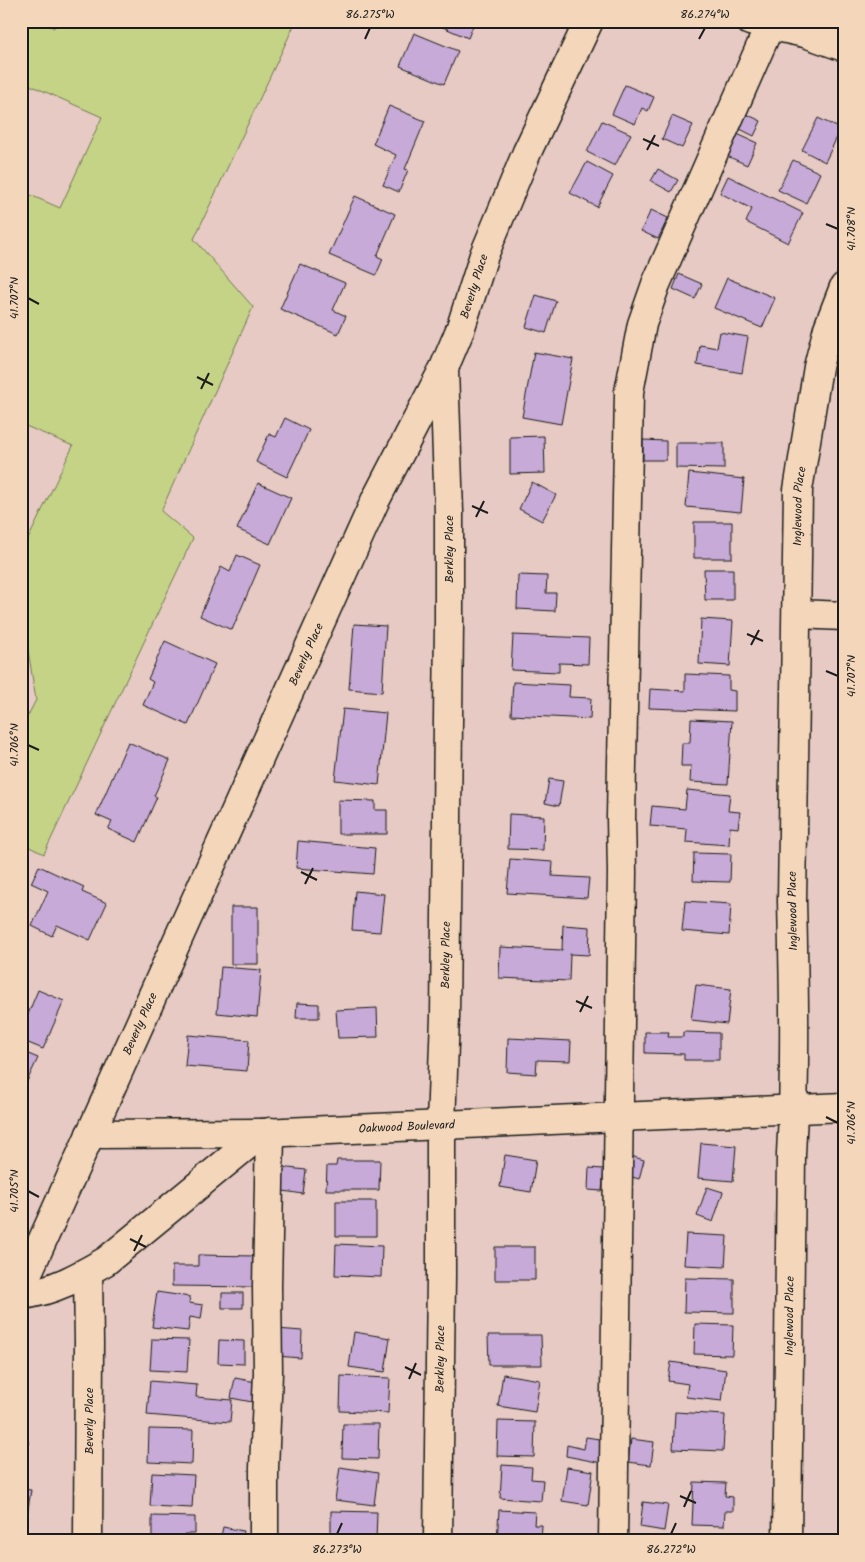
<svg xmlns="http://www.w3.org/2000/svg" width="865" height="1562" font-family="Kalam,sans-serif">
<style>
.green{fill:#c5d387;stroke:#707852}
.building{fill:#c7aad7;stroke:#1c1c1c}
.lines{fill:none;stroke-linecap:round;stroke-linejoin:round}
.minor-casing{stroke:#1c1c1c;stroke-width:31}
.minor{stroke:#f4d7ba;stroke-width:28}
.ticks{fill:none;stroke:#1c1c1c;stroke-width:2}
.labels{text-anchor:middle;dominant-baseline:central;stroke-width:4;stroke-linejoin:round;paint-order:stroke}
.street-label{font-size:12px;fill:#1c1c1c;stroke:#f4d7ba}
.neatline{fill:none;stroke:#1c1c1c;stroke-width:2}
.ticks-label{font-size:12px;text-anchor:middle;fill:#1c1c1c}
</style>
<rect width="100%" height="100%" fill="#e6cac3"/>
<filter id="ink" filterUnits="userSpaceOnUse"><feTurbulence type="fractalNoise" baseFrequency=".02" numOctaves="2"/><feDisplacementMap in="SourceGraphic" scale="10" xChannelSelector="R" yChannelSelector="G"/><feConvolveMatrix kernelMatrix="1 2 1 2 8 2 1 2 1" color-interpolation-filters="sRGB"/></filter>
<g filter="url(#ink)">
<path class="green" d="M21 21H39L54 28 58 21H296L194 239 253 307 161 511 193 538 44 854 21 843V729L36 700 21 606V554L73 446 21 424V191L60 208 102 117 21 81Z"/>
<path class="building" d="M429 21H475L468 38Z
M414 33 458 51 444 84 400 66Z
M625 85 654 97 648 111 642 108 635 124 612 114Z
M389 106 425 121 405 169 408 170 399 192 383 185 396 155 373 144Z
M744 113 761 121 754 136 736 127Z
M672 116 693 125 682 148 662 139Z
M818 118 841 129 825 162 802 150Z
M602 121 631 134 615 166 587 152Z
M735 133 757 143 747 165 725 155Z
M793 160 820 173 806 203 778 190Z
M587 162 613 176 597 207 570 193Z
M658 169 678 180 671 192 651 181Z
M728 176 803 213 788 243 746 222 752 209 720 193Z
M355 196 395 214 377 256 383 259 376 275 329 255Z
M651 210 668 218 658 239 641 231Z
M300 264 345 283 333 310 346 316 338 334 280 309Z
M679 274 702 284 695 299 673 289Z
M727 278 775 298 762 328 714 308Z
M536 295 556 301 546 333 526 327Z
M720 332 748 337 742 373 697 365 700 345 717 348Z
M534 352 573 359 561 424 522 417Z
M285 418 309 430 287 477 256 462 269 434 276 437Z
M544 436 545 473 510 474V437Z
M643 440 666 441V460H643Z
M676 443H724V469L676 468Z
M689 473 744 479 741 512 686 507Z
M532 482 556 495 542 521 519 509Z
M258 483 291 498 270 544 237 529Z
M694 522H732V558H694Z
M237 555 260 565 232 630 200 616 221 567 230 572Z
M704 569H733V600H705Z
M518 575 547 576 546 593H556L555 611 517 609Z
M701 619 733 621 730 666 699 664Z
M354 624 386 626 382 692 349 689Z
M513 635 589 638 588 664 559 663V672L511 670Z
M165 641 215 664 188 725 143 705 153 682 148 679Z
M685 674 729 676V690L735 691V711L649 708 650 689 685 691Z
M513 682 570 685 569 697 591 698 590 719 511 715Z
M343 709 386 713 379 785 335 780Z
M691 719 732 721 728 784 690 782 691 766H681L682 743H690Z
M128 742 170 760 154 796 157 797 137 842 108 829 112 822 96 815Z
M549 779 563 781 559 806 545 803Z
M687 790 730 794 728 811 740 812 738 828 730 827 729 845 686 842 687 829 650 826 652 806 685 809Z
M338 800 375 801V810H387V834H338Z
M509 814 544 816 543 850 508 849Z
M298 841 375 848 373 874 296 868Z
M694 853 731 854 730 882 693 881Z
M510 859 553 862 552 876 589 878 587 898 507 893Z
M39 866 84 887 82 892 107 903 90 940 57 925 52 936 32 926 48 891 31 883Z
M355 891 384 894 380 932 352 930Z
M685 901 731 904 729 935 682 931Z
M231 907H258V964H231Z
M563 925 590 927 589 955 570 954 569 981 499 978 500 947 562 950Z
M221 967 261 970 257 1017 217 1013Z
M696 985 731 989 727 1024 691 1020Z
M38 990 64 1001 43 1049 21 1040V1031Z
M297 1003 319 1004V1018H296Z
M377 1008 378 1037 338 1038 336 1010Z
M645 1032H669L668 1037H683V1032L719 1033V1060H684V1054L645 1053Z
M188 1035 249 1040 247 1071 185 1066Z
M508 1038 571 1041 570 1061 537 1060 536 1074 507 1072Z
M21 1051 38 1058 21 1094Z
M701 1143 736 1146 733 1181 698 1178Z
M505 1155 536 1160 531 1192 500 1187Z
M631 1156 644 1160 639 1179 625 1175Z
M337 1160H380L379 1190H326L327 1166H336Z
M280 1167 306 1170 303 1194 277 1190Z
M589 1168 604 1169 602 1191 588 1190Z
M707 1187 723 1192 713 1222 697 1216Z
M336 1201H376V1236H336Z
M686 1234 727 1236 725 1267 684 1265Z
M336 1244 382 1246 381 1277 335 1275Z
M495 1247H535V1280H495Z
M198 1255 256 1256V1287L172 1286V1266H198Z
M685 1278 734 1279V1313L684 1312Z
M157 1292 190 1297 189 1303 203 1305 201 1319 190 1317 188 1331 152 1327Z
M222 1293H243V1308H222Z
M695 1324 733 1325 732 1355 694 1354Z
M277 1329 302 1331 301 1358 276 1356Z
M354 1332 390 1338 385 1372 349 1367Z
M488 1335H541L542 1365H489Z
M152 1339 189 1340 187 1372 150 1370Z
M219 1340 244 1341V1364L218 1363Z
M671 1362 726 1370 722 1401 686 1397 688 1384 668 1381Z
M503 1374 540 1380 535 1412 498 1406Z
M341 1376 390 1378 388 1413 340 1411Z
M235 1378 256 1382 252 1402 231 1398Z
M150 1381 197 1385 196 1397 232 1400 230 1422 147 1415Z
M675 1412 725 1415 723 1451 673 1449Z
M498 1421 535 1422 534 1457 497 1456Z
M343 1424H379L378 1459 342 1458Z
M149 1429 193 1430 192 1464 148 1462Z
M586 1437 606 1440 602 1463 566 1456 567 1445 584 1449Z
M631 1439 654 1442 651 1465 628 1462Z
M21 1440 29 1442 24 1467 21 1466Z
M502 1465 532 1467 531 1479 543 1480 541 1501 500 1498Z
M340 1467 378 1473 374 1505 335 1500Z
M567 1467 593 1471 588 1505 562 1501Z
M152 1473 194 1475 192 1508 150 1506Z
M694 1482 726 1483 725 1496 733 1497V1511H725L724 1526 692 1525Z
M21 1489 31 1490 27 1515 21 1514Z
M643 1502 668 1505 664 1531 640 1527Z
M499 1510 535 1512 534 1525H542L541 1541H497Z
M331 1511 377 1512 376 1541H331Z
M152 1516 195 1517V1534H184V1541H152Z
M223 1527 243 1531 241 1541H220Z
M21 1537 39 1538V1541H21Z
M643 1537 668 1538V1541H643Z"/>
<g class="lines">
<defs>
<g id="minor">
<path d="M750 21 805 33 844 47"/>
<path d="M797 614 844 616"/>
<path d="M90 1134 262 1133"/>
<path d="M88 1272 89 1343 88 1541"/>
<path id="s1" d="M21 1288 375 501 444 368 460 330 484 255 527 152 589 21"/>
<path id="s2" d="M21 1295C52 1292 80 1276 106 1261L262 1133 844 1107"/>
<path d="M264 1541V1468L268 1373 267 1286 270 1132"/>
<path id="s3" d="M438 1541 441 1275V1124L445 1017 449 622V512L444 370"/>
<path d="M613 1541 622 872 621 817 629 392 642 324 656 284 770 25"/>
<path id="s4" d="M787 1541 791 1154C796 1070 794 985 792 901L798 490 818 367 828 328 844 287"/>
</g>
</defs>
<use href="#minor" class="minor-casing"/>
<use href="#minor" class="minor"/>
</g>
</g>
<path class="ticks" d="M365 39 370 28M699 39 705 28M643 139 659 146M647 150 655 135M826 224 838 229M28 298 39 304M197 377 213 385M201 389 209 373M472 506 488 513M476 517 484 501M747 634 763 641M751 645 759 630M826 671 838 676M28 745 39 750M301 872 317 880M305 884 313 868M576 1001 592 1008M580 1012 588 996M826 1117 838 1123M28 1191 39 1197M130 1239 146 1247M134 1251 142 1235M405 1367 421 1375M409 1379 416 1363M680 1496 696 1503M684 1507 691 1491M337 1534 342 1523M671 1534 676 1523"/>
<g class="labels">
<g class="street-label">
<text stroke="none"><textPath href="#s1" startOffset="1100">Beverly Place</textPath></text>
<text stroke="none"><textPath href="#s4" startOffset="1035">Inglewood Place</textPath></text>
<text transform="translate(449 549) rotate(-90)">Berkley Place</text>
<text stroke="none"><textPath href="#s1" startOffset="695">Beverly Place</textPath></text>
<text transform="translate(793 911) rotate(-91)">Inglewood Place</text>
<text stroke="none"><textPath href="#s3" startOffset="586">Berkley Place</textPath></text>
<text stroke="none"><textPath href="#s1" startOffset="290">Beverly Place</textPath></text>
<text stroke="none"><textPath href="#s2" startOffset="439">Oakwood Boulevard</textPath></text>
<text stroke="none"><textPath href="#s4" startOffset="225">Inglewood Place</textPath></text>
<text stroke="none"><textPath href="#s3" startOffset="182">Berkley Place</textPath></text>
<text transform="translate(89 1421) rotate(-90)">Beverly Place</text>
</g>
</g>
<rect width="865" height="1562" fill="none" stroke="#f4d7ba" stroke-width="55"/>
<rect x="28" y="28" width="810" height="1506" class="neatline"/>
<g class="ticks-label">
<text x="370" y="18">86.275°W</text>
<text x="705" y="18">86.274°W</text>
<text transform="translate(851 229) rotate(-90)" y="4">41.708°N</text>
<text transform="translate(14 298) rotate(-90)" y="4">41.707°N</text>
<text transform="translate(851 676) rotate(-90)" y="4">41.707°N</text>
<text transform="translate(14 745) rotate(-90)" y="4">41.706°N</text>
<text transform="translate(851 1123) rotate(-90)" y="4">41.706°N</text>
<text transform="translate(14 1191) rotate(-90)" y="4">41.705°N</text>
<text x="337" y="1553">86.273°W</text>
<text x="671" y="1553">86.272°W</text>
</g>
</svg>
